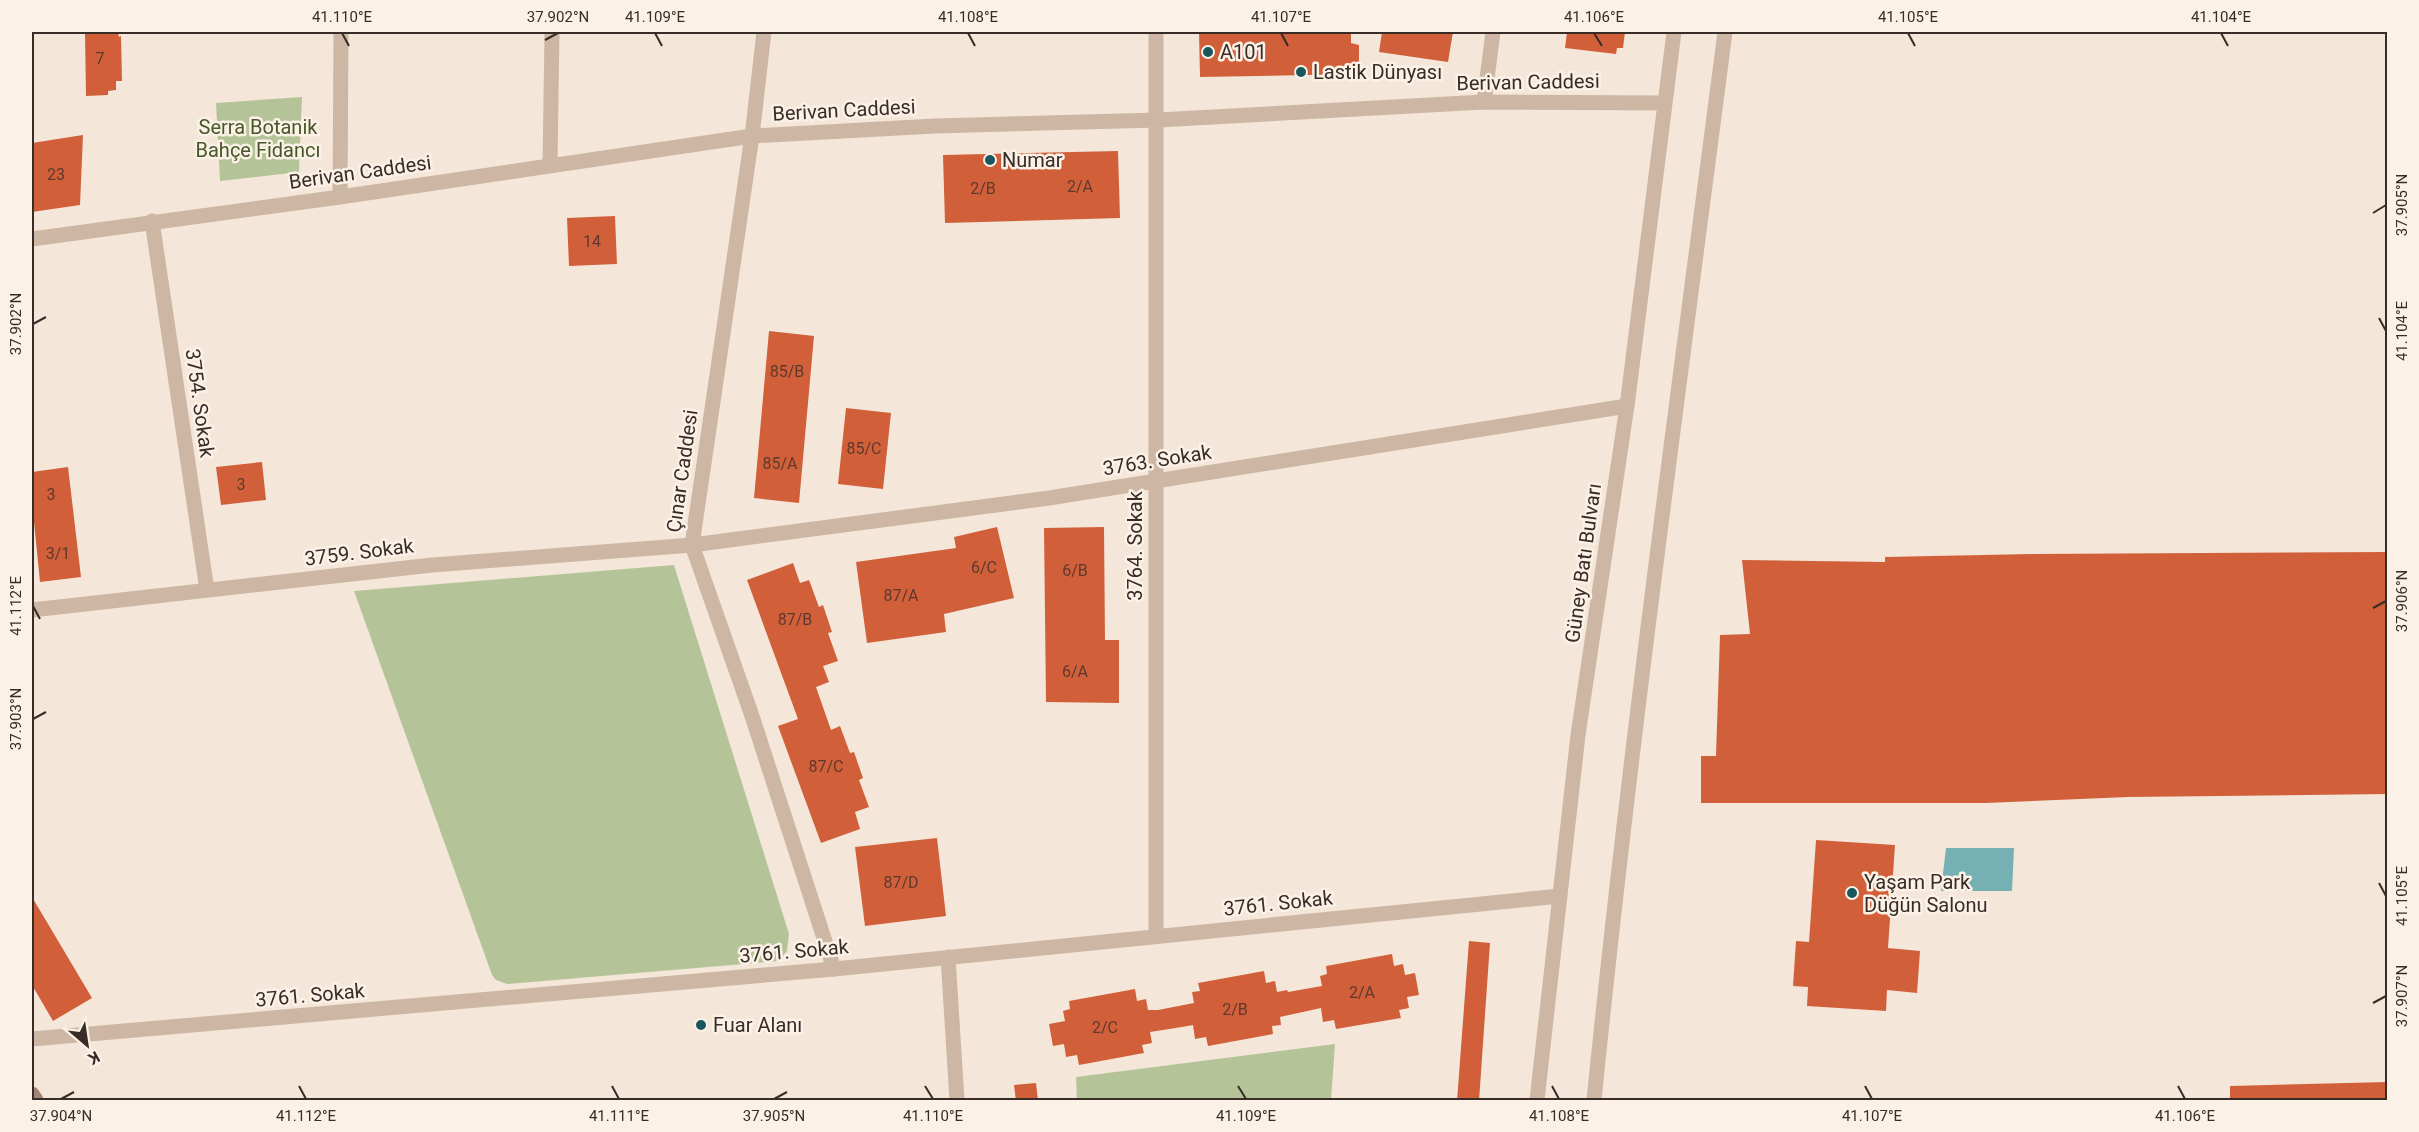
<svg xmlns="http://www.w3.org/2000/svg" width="2419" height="1132" font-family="Roboto,sans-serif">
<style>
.green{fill:#b5c498}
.water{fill:#75b0b3}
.building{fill:#d1603a}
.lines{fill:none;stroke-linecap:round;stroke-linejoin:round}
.minor{stroke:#cdb7a4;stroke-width:15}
.tertiary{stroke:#cdb7a4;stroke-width:15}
.secondary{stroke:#a18575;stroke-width:15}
.ticks{fill:none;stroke:#372c26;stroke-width:2}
.poi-dot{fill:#18575d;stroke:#fbf1e6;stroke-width:2}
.labels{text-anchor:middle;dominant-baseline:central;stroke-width:5;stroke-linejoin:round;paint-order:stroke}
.number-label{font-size:16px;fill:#5e392b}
.poi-label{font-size:20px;fill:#372c26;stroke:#fbf1e6;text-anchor:start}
.street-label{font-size:20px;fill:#372c26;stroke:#fbf1e6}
.park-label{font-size:20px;fill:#465828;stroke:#fbf1e6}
.neatline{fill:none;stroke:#372c26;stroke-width:2}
.ticks-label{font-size:15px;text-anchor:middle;fill:#372c26}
</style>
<rect width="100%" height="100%" fill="#f4e7d9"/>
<path class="green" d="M302 97 299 172 220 181 216 103Z
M674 565 789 934 787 951 779 961 507 984 496 980 492 975 354 591Z
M1335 1044 1331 1100H1077L1076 1077Z"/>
<path class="water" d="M1946 848H2014L2012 891H1941Z"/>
<path class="building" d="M85 32H118L119 37 121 36 122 81H116V90L108 91V95L86 96Z
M1199 32H1351V43L1359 45V74L1200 77Z
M1382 32H1453L1448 62 1379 52Z
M1567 32H1625L1623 48H1617L1616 54 1565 48Z
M83 135 80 205 32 212V143Z
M1118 151 1120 218 945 223 943 155Z
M615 216 617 264 569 266 567 218Z
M769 331 814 336 799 503 754 498Z
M846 408 891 413 883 489 838 484Z
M262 462 266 500 221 505 216 467Z
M68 467 81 577 40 582 34 522H32V472Z
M997 527 1014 598 944 614 946 632 867 643 856 562 956 548 954 537Z
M1104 527 1105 640H1119V703L1046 702 1044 528Z
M2388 552V794L2128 797 1985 803H1701V756H1716L1720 635 1750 634 1742 560 1885 562V557L2030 554Z
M793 563 800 583 809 580 819 607 823 605 832 632 828 633 838 661 823 666 829 682 816 687 831 730 840 726 850 753 854 752 863 778 859 780 869 807 855 812 860 829 821 843 778 726 798 719 747 580Z
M937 838 946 916 865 926 855 847Z
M1816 840 1895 845 1888 948 1920 951 1917 993 1887 990 1886 1011 1807 1006 1808 987 1793 986 1796 941 1809 942Z
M32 897 92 998 53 1021 32 985Z
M1469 941 1490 943 1479 1101H1457Z
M1392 954 1394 966 1403 964 1405 975 1415 973 1419 995 1407 997 1409 1008 1399 1010 1401 1018 1336 1029 1334 1020 1323 1022 1321 1008 1280 1017 1281 1025 1272 1026 1273 1034 1208 1046 1206 1037 1195 1039 1193 1025 1182 1027 1150 1032 1152 1043 1142 1045 1144 1053 1079 1065 1077 1055 1066 1057 1064 1044 1053 1046 1049 1024 1065 1021 1063 1011 1070 1009 1069 1001 1135 989 1137 1001 1146 999 1148 1010H1158L1194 1003 1192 992 1200 991 1198 983 1264 971 1266 983 1275 981 1277 992 1287 990 1288 992 1322 986 1320 976 1327 974 1326 966Z
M2388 1082V1101H2230V1086Z
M1036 1083 1038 1101H1016L1014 1085Z"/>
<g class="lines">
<path class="minor" d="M1156 32V936
M1484 102 1493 32
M550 164 552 32
M340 197 341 32
M152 221 207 590
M32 610 432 565 692 545 1049 498 1627 406
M948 957 957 1100
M32 1039 834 969 1560 896"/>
<path class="tertiary" d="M764 32 752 136 692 545 751 713 834 969
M32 239 340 197 752 136 935 126 1158 120 1484 102 1665 103
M1537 1100 1578 735 1627 406 1674 32
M1594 1100C1630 743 1679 388 1725 32"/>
<path class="secondary" d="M32 1094 36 1100"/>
</g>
<path class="ticks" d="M342 33 349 46M655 33 662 46M968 33 975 46M1281 33 1288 46M1594 33 1602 46M1908 33 1915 46M2221 33 2228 46M545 40 558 33M2373 213 2386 205M2379 318 2386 331M33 324 46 317M33 606 40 619M2373 608 2386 601M33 719 46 712M2379 883 2386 896M2373 1003 2386 996M299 1086 306 1099M612 1086 619 1099M925 1086 933 1099M1238 1086 1246 1099M1552 1086 1559 1099M1865 1086 1872 1099M2178 1086 2185 1099M61 1099 74 1092M774 1099 787 1092"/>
<g class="poi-dot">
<circle cx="1208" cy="52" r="6"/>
<circle cx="1301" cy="72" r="6"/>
<circle cx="990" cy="160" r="6"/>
<circle cx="1852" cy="893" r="6"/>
<circle cx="701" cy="1025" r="6"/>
</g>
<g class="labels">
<g class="number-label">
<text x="100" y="58">7</text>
<text x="56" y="174">23</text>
<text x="1080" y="186">2/A</text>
<text x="983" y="188">2/B</text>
<text x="592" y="241">14</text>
<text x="787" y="371">85/B</text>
<text x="864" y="448">85/C</text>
<text x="780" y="463">85/A</text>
<text x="241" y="484">3</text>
<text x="51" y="494">3</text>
<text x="58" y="553">3/1</text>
<text x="984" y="567">6/C</text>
<text x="1075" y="570">6/B</text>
<text x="901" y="595">87/A</text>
<text x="795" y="619">87/B</text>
<text x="1075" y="671">6/A</text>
<text x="826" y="766">87/C</text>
<text x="901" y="882">87/D</text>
<text x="1362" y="992">2/A</text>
<text x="1235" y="1009">2/B</text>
<text x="1105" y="1027">2/C</text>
</g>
<g class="poi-label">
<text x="1220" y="52">A101</text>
<text x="1313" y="72">Lastik Dünyası</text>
<text x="1002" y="160">Numar</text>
<text x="1864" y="882">Yaşam Park<tspan x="1864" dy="23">Düğün Salonu</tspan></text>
<text x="713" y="1025">Fuar Alanı</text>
</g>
<g class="street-label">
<text transform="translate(1528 82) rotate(-1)">Berivan Caddesi</text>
<text transform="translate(844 110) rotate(-3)">Berivan Caddesi</text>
<text transform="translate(360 172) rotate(-8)">Berivan Caddesi</text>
<text transform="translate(200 403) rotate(82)">3754. Sokak</text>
<text transform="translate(1157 460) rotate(-9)">3763. Sokak</text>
<text transform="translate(682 471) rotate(-82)">Çınar Caddesi</text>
<text transform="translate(1135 546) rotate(-90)">3764. Sokak</text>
<text transform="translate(359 552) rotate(-7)">3759. Sokak</text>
<text transform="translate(1583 563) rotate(-82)">Güney Batı Bulvarı</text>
<text transform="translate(1278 903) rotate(-6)">3761. Sokak</text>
<text transform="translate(794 951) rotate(-5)">3761. Sokak</text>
<text transform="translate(310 995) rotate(-5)">3761. Sokak</text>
</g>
<g class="park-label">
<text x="258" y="127">Serra Botanik<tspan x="258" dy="23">Bahçe Fidancı</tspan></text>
</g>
</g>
<rect width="2419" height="1132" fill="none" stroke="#fbf1e6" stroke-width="66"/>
<g transform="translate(87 1045) rotate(151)" stroke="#fbf1e6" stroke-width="4.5" paint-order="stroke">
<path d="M0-4.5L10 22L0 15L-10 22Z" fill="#372c26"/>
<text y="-9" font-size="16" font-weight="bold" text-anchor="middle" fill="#372c26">K</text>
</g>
<rect x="33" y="33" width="2353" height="1066" class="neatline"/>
<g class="ticks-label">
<text x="342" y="22">41.110°E</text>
<text x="558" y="22">37.902°N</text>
<text x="655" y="22">41.109°E</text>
<text x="968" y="22">41.108°E</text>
<text x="1281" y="22">41.107°E</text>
<text x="1594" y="22">41.106°E</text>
<text x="1908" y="22">41.105°E</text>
<text x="2221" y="22">41.104°E</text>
<text transform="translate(2402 205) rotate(-90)" y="5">37.905°N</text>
<text transform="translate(16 324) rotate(-90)" y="5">37.902°N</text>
<text transform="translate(2402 331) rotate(-90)" y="5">41.104°E</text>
<text transform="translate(2402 601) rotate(-90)" y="5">37.906°N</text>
<text transform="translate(16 606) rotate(-90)" y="5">41.112°E</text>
<text transform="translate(16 719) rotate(-90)" y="5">37.903°N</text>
<text transform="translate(2402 896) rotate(-90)" y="5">41.105°E</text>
<text transform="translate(2402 996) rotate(-90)" y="5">37.907°N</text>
<text x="61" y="1121">37.904°N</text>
<text x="306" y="1121">41.112°E</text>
<text x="619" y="1121">41.111°E</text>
<text x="774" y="1121">37.905°N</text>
<text x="933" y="1121">41.110°E</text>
<text x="1246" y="1121">41.109°E</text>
<text x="1559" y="1121">41.108°E</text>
<text x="1872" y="1121">41.107°E</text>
<text x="2185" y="1121">41.106°E</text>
</g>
</svg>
